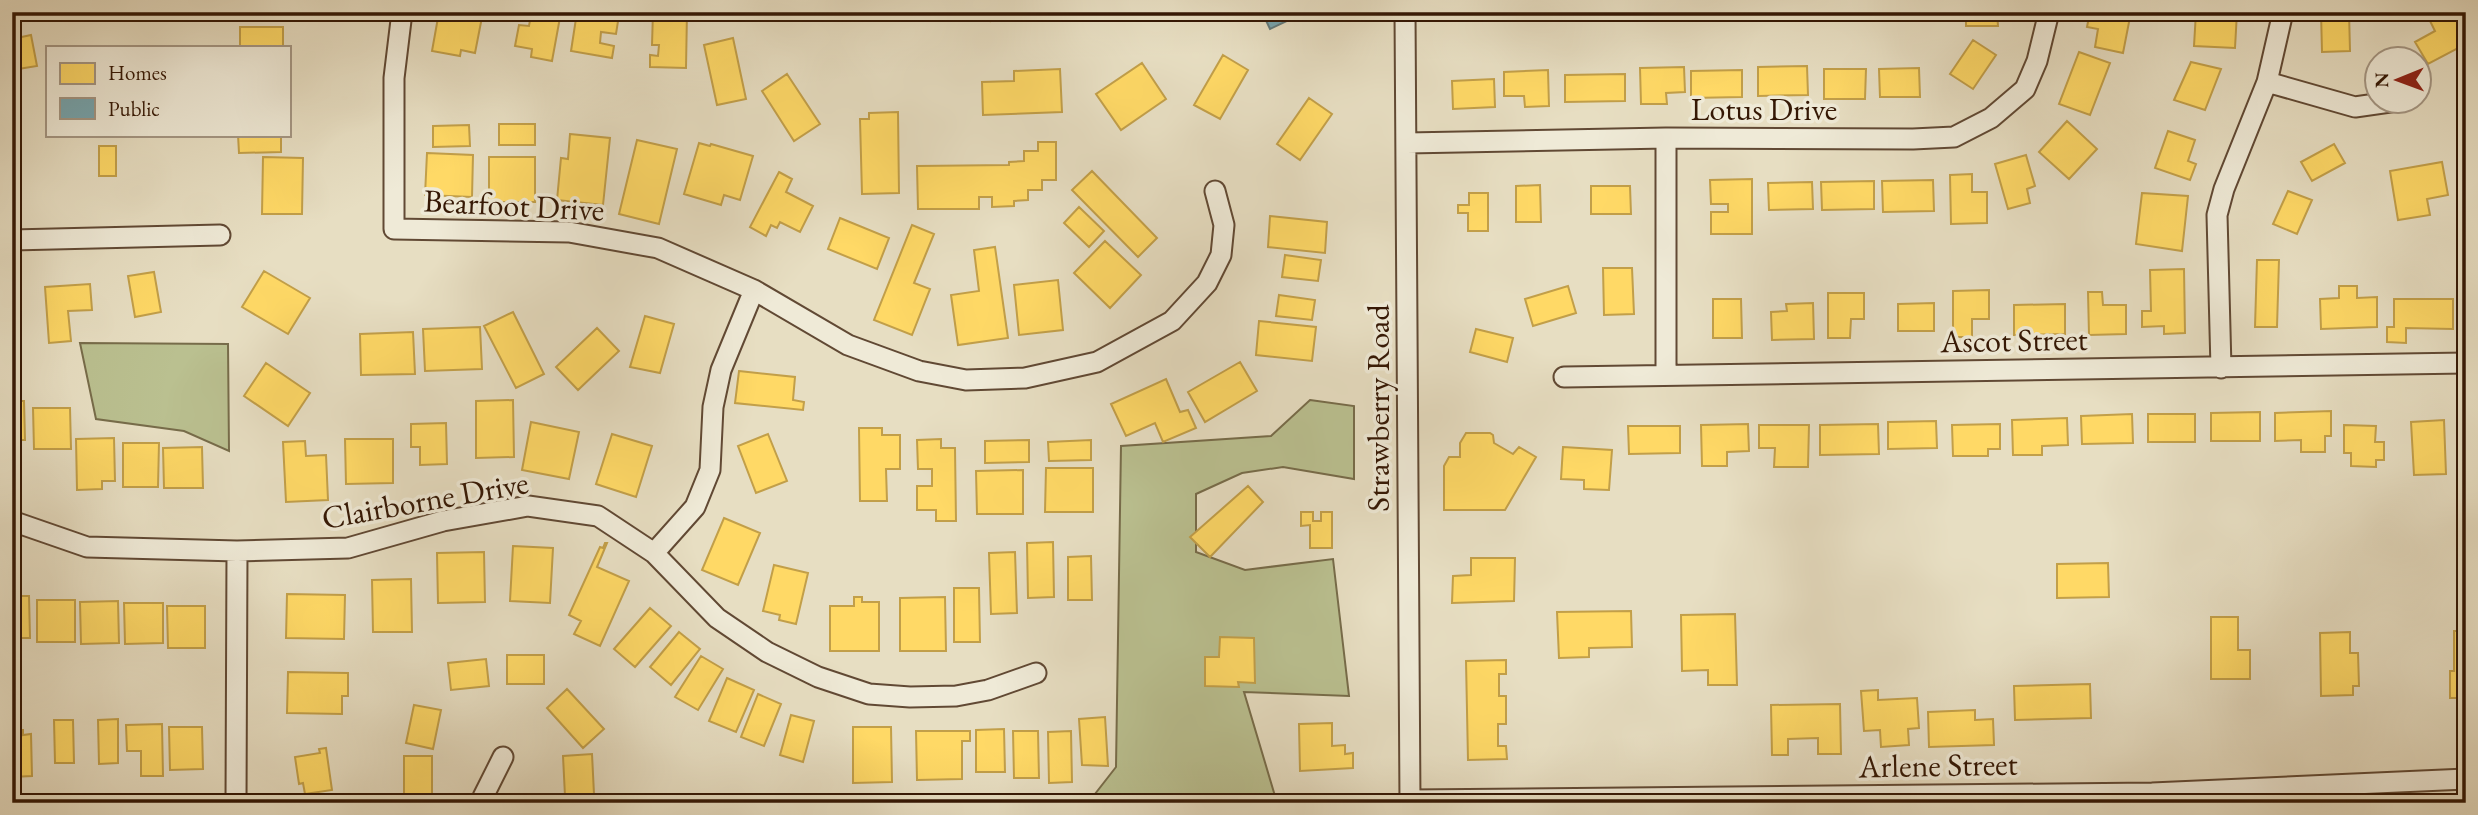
<svg xmlns="http://www.w3.org/2000/svg" width="2478" height="815" font-family="'EB Garamond',serif">
<style>
.green{fill:#bac090;stroke:#776c4a;stroke-width:2}
.homes{fill:#ffd966;stroke:#c29f49;stroke-width:2}
.public{fill:#76a5af;stroke:#627a7c;stroke-width:2}
.lines{fill:none;stroke-linecap:round;stroke-linejoin:round}
.minor-casing{stroke:#614934;stroke-width:23}
.minor{stroke:#efead7;stroke-width:19}
.labels{text-anchor:middle;dominant-baseline:central;stroke-width:7;stroke-linejoin:round;paint-order:stroke}
.street-label{font-size:32px;fill:#341704;stroke:#efead7}
</style>
<rect width="100%" height="100%" fill="#e7dec2"/>
<filter id="stains"><feTurbulence type="fractalNoise" baseFrequency=".00286" numOctaves="4"/><feColorMatrix values="0 0 0 0 .2 0 0 0 0 .09 0 0 0 0 .02 0 0 0 .5 -.17"/></filter>
<radialGradient id="worn" r=".72"><stop offset=".6" stop-color="#630" stop-opacity="0"/><stop offset="1" stop-color="#630" stop-opacity=".3"/></radialGradient>
<path class="green" d="M80 343 228 344 229 451 184 431 96 419Z
M1310 400 1354 406V479L1283 467 1242 473 1196 494V552L1245 570 1333 559 1349 696 1244 692 1275 796 1160 797 1157 803H1088L1116 767 1121 446 1271 436Z"/>
<path class="homes" d="M262 12H319L320 17 262 18Z
M439 12H483L475 53 461 50 460 56 432 51Z
M527 12H561L552 61 531 57 532 49 515 46 519 25 529 26 531 15Z
M577 12H608L619 15 616 34 601 32 600 43 614 46 612 58 571 51Z
M653 12H687L686 68 650 67V55L658 56 659 45H652Z
M945 12H991L990 21 945 14Z
M1966 12H1997L1998 26H1966Z
M2090 12H2131L2123 53 2095 47 2098 29 2087 27Z
M2196 12H2237L2235 48 2194 46Z
M2321 12H2349L2350 51 2322 52Z
M2447 12H2466V44L2428 64 2415 42 2435 31 2430 21Z
M240 27H283V47H240Z
M31 35 37 66 12 70V39Z
M733 38 746 99 717 105 704 45Z
M1973 40 1996 55 1973 89 1950 74Z
M2079 52 2110 63 2090 115 2059 104Z
M1223 55 1248 70 1220 119 1194 105Z
M2191 62 2221 69 2205 110 2174 100Z
M1142 63 1166 99 1121 130 1096 94Z
M1807 66 1808 95 1758 96V67Z
M1684 67 1685 92 1666 93 1667 104H1641L1640 68Z
M1919 68 1920 97H1880L1879 69Z
M1060 69 1062 112 983 115 982 82 1014 81V71Z
M1824 69H1866L1865 99H1824Z
M1548 70 1549 106 1525 107 1524 96H1504V72Z
M1742 70V97L1691 98V71Z
M787 74 820 124 794 141 762 91Z
M1625 74V101L1565 102V75Z
M1494 79 1495 107 1453 109 1452 81Z
M1309 98 1332 114 1300 160 1277 144Z
M898 112 899 193 862 194 860 119H869V113Z
M2067 121 2097 149 2069 179 2039 152Z
M499 124H535V145H499Z
M469 125 470 146 433 147V126Z
M2168 131 2195 140 2188 161 2196 164 2190 180 2155 168Z
M570 134 610 138 603 205 557 200 561 158 568 159Z
M238 135H281V152L239 153Z
M637 140 677 149 659 224 619 214Z
M1038 142H1056V180H1042V190H1028V200L1014 201V206L992 207V197H979V209H918L917 166 1009 165V162L1024 161V151H1038Z
M699 143 710 146 711 144 753 156 740 200 724 195 721 205 684 194Z
M2334 144 2345 163 2312 181 2301 162Z
M99 146H116V176H99Z
M427 153 473 155 472 197 425 195Z
M2026 155 2035 186 2027 189 2030 203 2008 209 1995 164Z
M263 157 303 158 302 214H262Z
M489 157H535V202H489Z
M2442 162 2448 195 2427 199 2430 215 2398 220 2390 171Z
M1092 171 1157 238 1138 257 1072 190Z
M779 172 792 179 786 192 813 206 800 232 780 222 777 228 771 225 766 236 750 227Z
M1972 174V192H1987V223L1951 224 1950 175Z
M1752 179V234H1711V212H1728V204H1711L1710 180Z
M1933 180 1934 211 1883 212 1882 181Z
M1874 181V209L1822 210 1821 182Z
M1812 182 1813 209 1769 210 1768 183Z
M1540 185 1541 222H1516V186Z
M1591 186H1630L1631 214H1591Z
M2288 191 2312 200 2297 234 2273 224Z
M1469 193H1488V231H1468V213H1458V205H1469Z
M2142 193 2188 196 2182 251 2136 244Z
M1079 207 1104 231 1089 247 1064 223Z
M1270 216 1327 222 1325 253 1268 247Z
M840 218 889 238 877 269 828 249Z
M912 225 934 234 914 283 930 289 912 335 874 320Z
M1105 241 1141 275 1110 308 1074 273Z
M995 247 1008 338 958 345 951 295 979 291 974 250Z
M1285 255 1321 260 1318 281 1282 277Z
M2257 260H2279L2277 327H2255Z
M1603 268H1632L1634 314 1604 315Z
M2184 269 2185 333 2164 334V326L2142 327V311H2151L2150 270Z
M264 271 310 298 288 334 242 307Z
M154 272 161 312 135 317 128 276Z
M1058 280 1063 330 1019 335 1014 285Z
M90 284 92 310 68 311 71 341 49 343 45 287Z
M1568 286 1576 313 1533 326 1525 299Z
M2339 286H2357V298L2377 297V327L2321 329 2320 299 2339 298Z
M1989 290V319H1972V337H1953V291Z
M2088 292H2102L2103 305H2126V334L2089 335Z
M1828 293H1864V319H1851L1850 338H1828Z
M1279 295 1315 300 1312 320 1276 316Z
M1713 299H1741L1742 338H1713Z
M2394 299H2453V329L2406 328V343L2387 342V327H2394Z
M1813 303 1814 339 1772 340 1771 312 1787 311 1786 304Z
M1934 303V331H1898V304Z
M2065 304V334L2014 335V305Z
M513 312 544 374 516 388 484 326Z
M645 316 674 324 660 373 630 367Z
M1259 321 1316 327 1312 361 1256 355Z
M480 327 482 369 425 371 423 329Z
M597 328 619 351 578 390 556 367Z
M1476 329 1513 338 1507 362 1470 352Z
M413 332 415 374 361 375 360 334Z
M1240 362 1257 391 1205 422 1188 392Z
M266 363 310 393 288 426 244 396Z
M739 371 795 377 793 400 804 402 803 410 735 403Z
M1166 379 1180 412 1188 410 1196 428 1163 442 1155 423 1126 436 1111 404Z
M513 400 514 457 476 458V401Z
M12 401H24L25 440H12Z
M33 408H70L71 449H34Z
M2331 411V436H2325V452H2301V440L2275 441V413Z
M2260 412V441H2211V413Z
M2132 414 2133 443 2082 444 2081 416Z
M2148 414H2195V442H2148Z
M2067 418 2068 445 2042 446V455H2013L2012 420Z
M2444 420 2446 474 2414 475 2411 422Z
M1936 421 1937 448 1888 449V422Z
M531 422 579 432 569 479 522 470Z
M446 423 447 464 420 465V447H411V424Z
M1748 424 1749 451 1727 452V466H1702L1701 425Z
M1878 424 1879 454 1820 455V425Z
M2000 424V449H1988V456H1953L1952 425Z
M1759 425H1809L1808 467H1774L1775 448H1759Z
M2344 425 2376 426 2375 442H2384V460H2376V467L2351 466V453H2344Z
M1628 426H1680V453L1629 454Z
M859 428H882V435H900V469H886L887 501H860Z
M1466 433H1490L1493 435 1494 443 1513 454 1519 447 1536 457 1505 510H1444V466L1449 457H1460V443Z
M612 434 652 446 636 497 596 484Z
M768 434 787 481 756 493 738 446Z
M114 438 115 481H102V489L77 490 76 439Z
M345 439H393V483L346 484Z
M941 439V448H955L956 521H936V510H917V486H932V469H918L917 440Z
M1029 440V462L985 463V441Z
M1091 440V460L1049 461 1048 442Z
M305 441 306 456 326 455 328 500 286 502 283 442Z
M123 443H159L158 487H123Z
M202 447 203 488H164L163 448Z
M1563 447 1612 450 1609 490 1584 489V480L1561 479Z
M1046 468H1093V512H1045Z
M1023 470V514H977L976 471Z
M1248 486 1263 502 1210 557 1190 537Z
M1301 512H1313V521H1321V512H1332V548H1310V525L1301 526Z
M724 518 760 533 738 585 702 570Z
M1053 542 1054 597 1028 598 1027 543Z
M605 543H607L597 567 629 581 600 646 574 634 581 621 569 615 600 547 603 548Z
M513 546 553 548 550 603 510 601Z
M484 552 485 602 438 603 437 553Z
M1015 552 1017 613 991 614 989 553Z
M1091 556 1092 600H1068V557Z
M1471 558H1515L1514 601 1452 603 1453 576 1471 575Z
M2108 563 2109 597 2057 598V564Z
M774 565 808 573 796 624 779 620 780 615 763 611Z
M411 579 412 632H373L372 580Z
M954 588H979L980 642H954Z
M287 594 345 595 344 639 286 638Z
M12 596H29L30 638H12Z
M854 597H862V602H879V651H830V606H854Z
M945 597 946 651H900V598Z
M37 600H75V642H37Z
M118 601 119 643 81 644 80 602Z
M124 603H163V643L125 644Z
M167 606H205V648H168Z
M650 608 671 626 635 667 614 649Z
M1631 611 1632 647 1589 648V657L1559 658 1557 612Z
M1735 614 1737 685H1708V670L1682 671 1681 615Z
M2211 617H2238V650H2250V679H2211Z
M2454 631H2466V698H2450V671H2454Z
M679 632 700 649 671 685 650 667Z
M2350 632V653H2358L2359 686H2353V695L2321 696 2320 633Z
M1220 637 1254 638 1255 683 1238 682 1239 687 1205 686V657H1219Z
M507 655H544V684H507Z
M701 656 723 669 698 710 675 697Z
M486 659 489 686 451 690 448 663Z
M1506 660V674H1499V696H1506V724H1498V746H1506L1507 759 1468 760 1466 661Z
M288 672 348 673V696H342V714L287 713Z
M727 678 754 690 736 732 709 721Z
M2090 684 2091 718 2015 720 2014 686Z
M567 689 604 729 583 748 547 708Z
M1878 690V700L1917 698 1919 728 1908 729 1909 745 1881 747 1880 730 1864 731 1861 691Z
M758 694 781 704 764 746 741 737Z
M1840 704 1841 754H1818V738L1788 739V755H1772L1771 705Z
M414 705 441 710 433 749 406 743Z
M1975 710V720L1993 719 1994 745 1929 747 1928 712Z
M791 715 814 721 803 762 780 755Z
M1105 717 1108 766 1082 765 1079 719Z
M118 719V763L99 764 98 720Z
M54 720H73L74 763H55Z
M1332 723V746L1345 745V754L1353 753V768L1300 771 1299 724Z
M162 724 163 776H141V751H127L126 725Z
M169 727H202L203 769 170 770Z
M853 727H891L892 782 853 783Z
M1004 729 1005 772H976V730Z
M12 730H23V735L31 734 32 776 12 777Z
M916 731H970V741H962V779L917 780Z
M1013 731H1038L1039 778H1014Z
M1071 731 1072 782 1049 783 1048 732Z
M326 748 332 790 305 794 303 783 299 784 295 757 320 753 319 749Z
M592 754 594 794 565 796 563 756Z
M404 756H432V795H404Z"/>
<path class="public" d="M1266 12H1288L1291 19 1270 29 1263 14Z"/>
<g class="lines">
<defs>
<path id="minor" d="M402 12 394 78V229L569 232 658 248 754 290 848 345 919 371 966 380 1025 378 1097 362 1172 321 1207 283 1221 255 1224 225 1215 191
M1405 12 1410 803
M2267 82 2355 107 2390 102
M1666 138V374
M1407 143 1666 138 1913 139 1954 137 1991 118 2025 89 2037 61 2049 12
M12 240 220 235
M2221 368 2217 215 2224 189 2267 82 2283 12
M1564 377 2466 363
M12 521 87 547 237 551 348 548 443 521 528 506 598 516 654 553 717 618 767 652 818 677 869 694 910 697 956 696 988 690 1036 673
M654 553 695 507 710 470 713 407 721 370 754 290
M1410 800 2152 793 2466 779
M236 803 237 551
M483 803V797L503 757"/>
</defs>
<use href="#minor" class="minor-casing"/>
<use href="#minor" class="minor"/>
</g>
<g class="labels">
<g class="street-label">
<text x="1764" y="109">Lotus Drive</text>
<text transform="translate(514 205) rotate(3)">Bearfoot Drive</text>
<text transform="translate(2014 340) rotate(-1)">Ascot Street</text>
<text transform="translate(1378 408) rotate(-90)">Strawberry Road</text>
<text transform="translate(425 500) rotate(-10)">Clairborne Drive</text>
<text transform="translate(1938 765) rotate(-1)">Arlene Street</text>
</g>
</g>
<rect width="2478" height="815" fill="none" stroke="#e7dec2" stroke-width="42"/>
<rect x="14" y="14" width="2450" height="787" fill="none" stroke="#341704" stroke-width="3.5"/>
<rect x="21" y="21" width="2436" height="773" fill="none" stroke="#341704" stroke-width="2"/>
<rect x="46" y="46" width="245" height="91" fill="#efead7" stroke="#a49683" stroke-width="2"/>
<rect x="60" y="63" width="35" height="21" fill="#ffd966" stroke="#a49683" stroke-width="2"/>
<text x="108" y="80" font-size="21" fill="#341704">Homes</text>
<rect x="60" y="98" width="35" height="21" fill="#76a5af" stroke="#a49683" stroke-width="2"/>
<text x="108" y="116" font-size="21" fill="#341704">Public</text>
<g transform="translate(2398 80) rotate(269)"><circle r="33" fill="#efead7" stroke="#a49683" stroke-width="2"/>
<path d="M0-5L12 26L0 18L-12 26Z" fill="#8f2418"/>
<text y="-10" font-size="19" font-weight="bold" text-anchor="middle" fill="#341704">N</text>
</g>
<rect width="100%" height="100%" filter="url(#stains)"/>
<rect width="100%" height="100%" fill="url(#worn)"/>
</svg>
